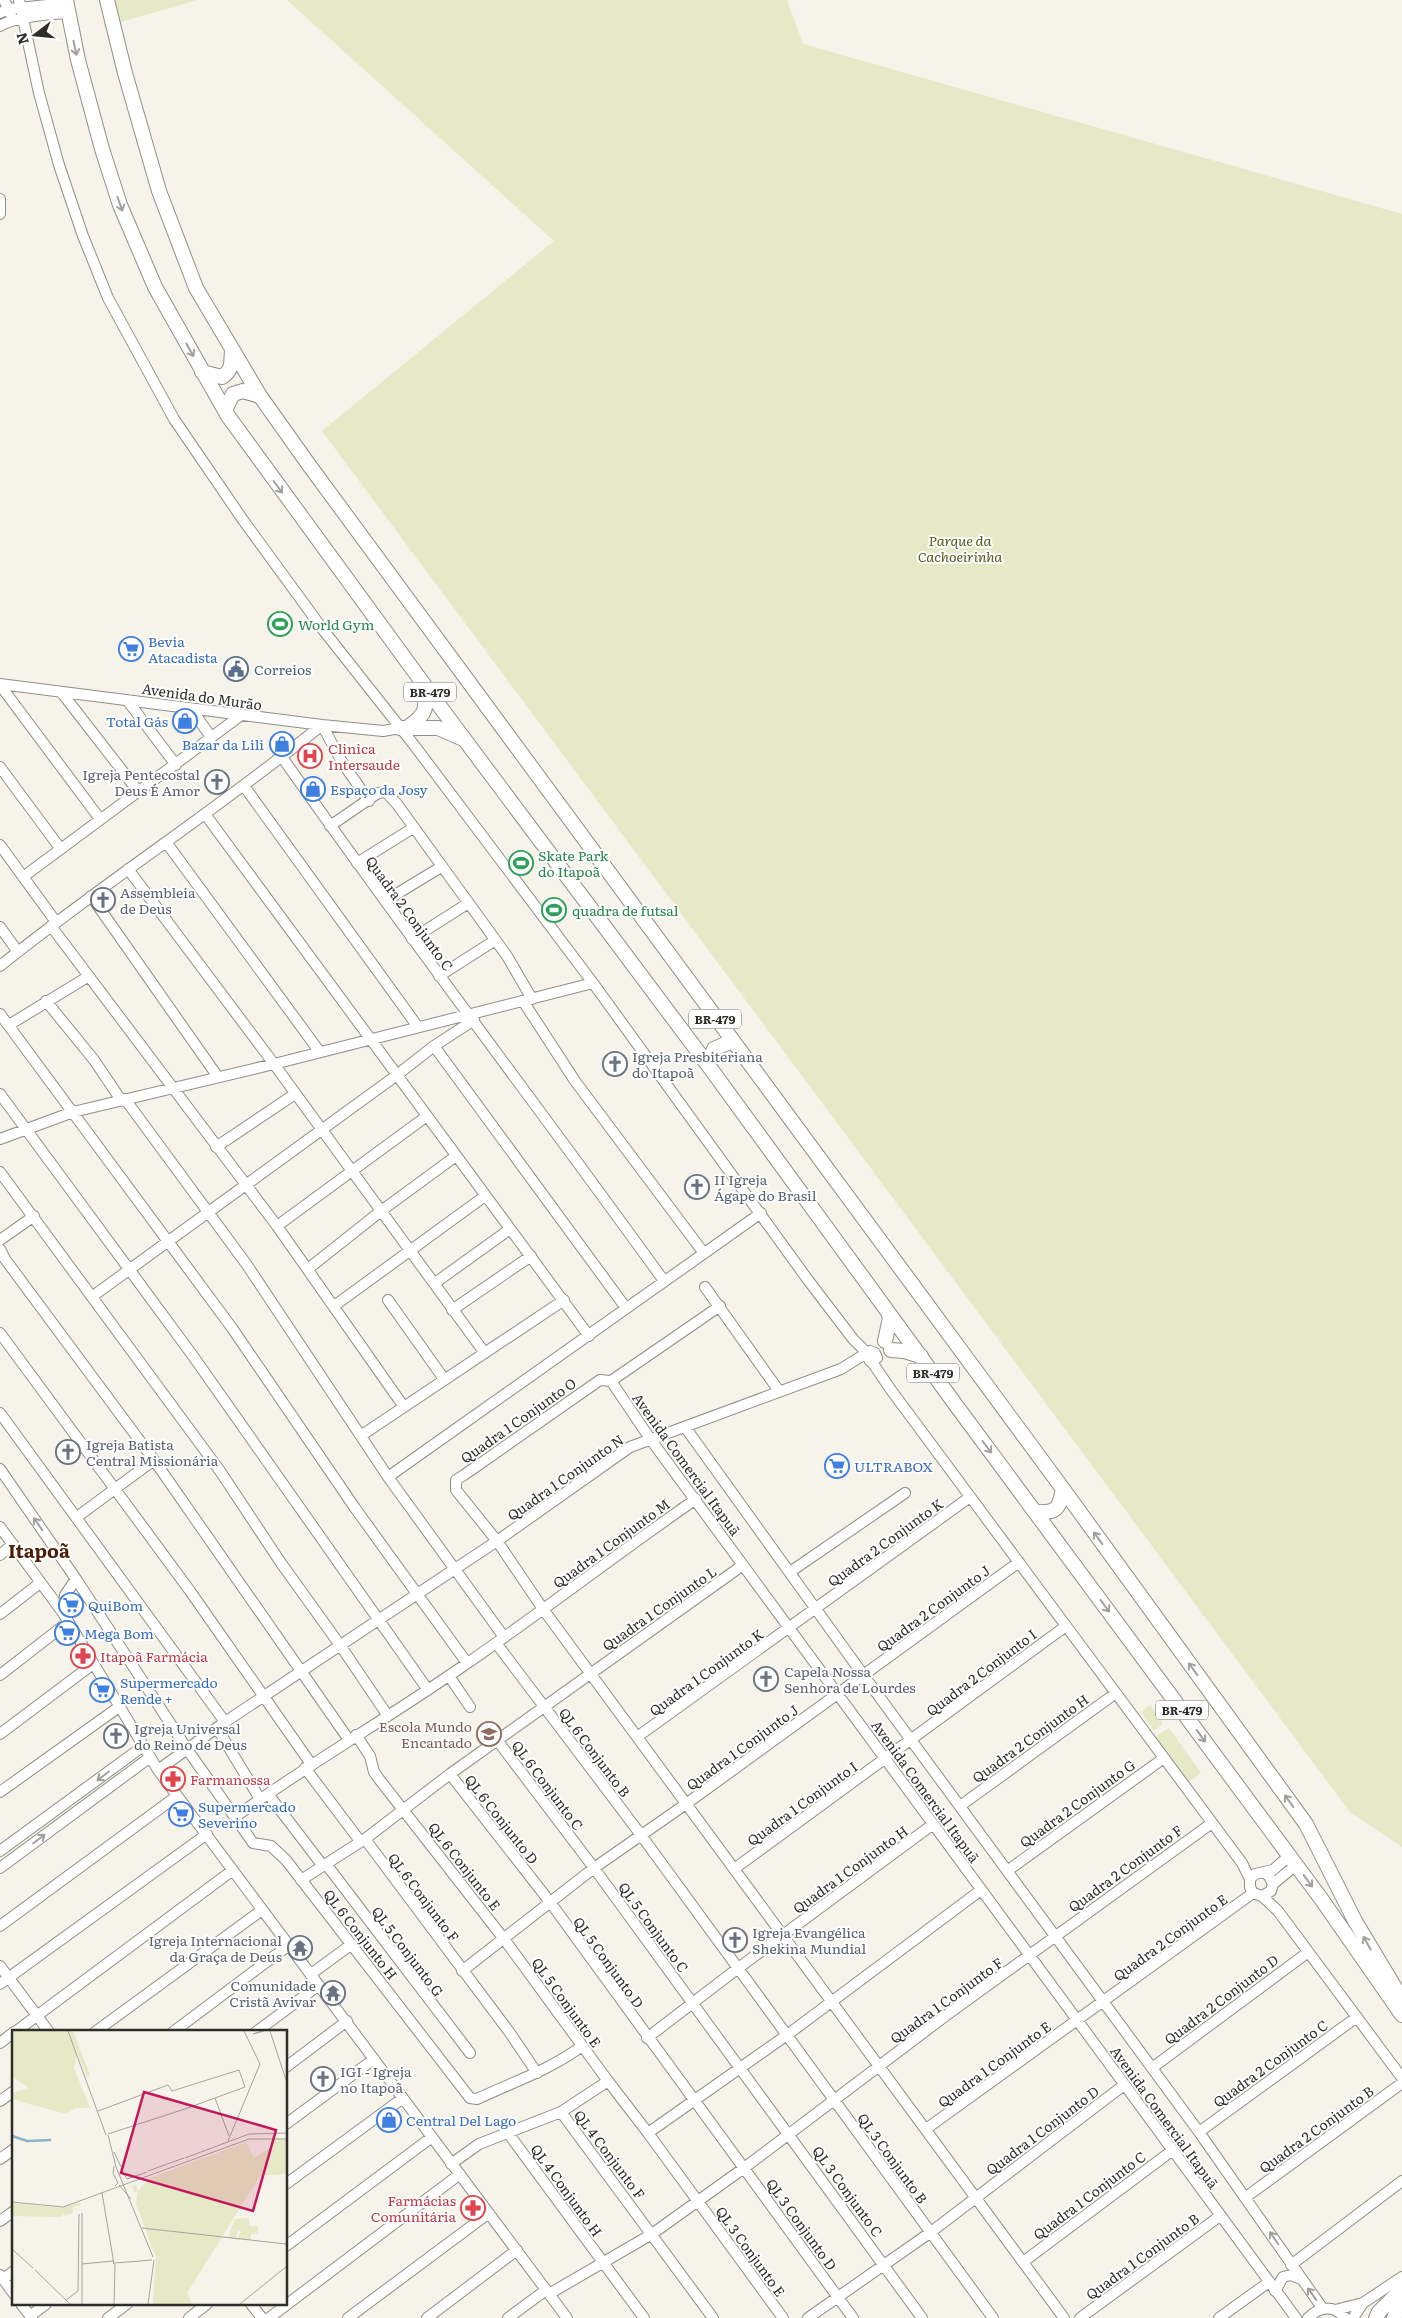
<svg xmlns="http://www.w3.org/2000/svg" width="1402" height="2318" font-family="Literata,serif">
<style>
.green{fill:#e5e9c5}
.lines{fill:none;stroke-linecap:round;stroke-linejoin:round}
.minor-casing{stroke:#908f86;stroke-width:12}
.major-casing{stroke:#908f86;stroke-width:16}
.minor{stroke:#fff;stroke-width:10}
.major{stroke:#fff;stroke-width:14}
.oneway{stroke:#a1a09f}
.labels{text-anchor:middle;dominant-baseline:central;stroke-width:4;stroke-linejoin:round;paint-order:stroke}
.shield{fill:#fff;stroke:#6d6c6a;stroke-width:1}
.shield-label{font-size:12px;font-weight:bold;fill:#2e2d2a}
.park-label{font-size:14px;font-style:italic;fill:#565a1e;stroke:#fff}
.leisure-label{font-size:14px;fill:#27864d;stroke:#fff;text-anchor:start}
.shop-label{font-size:14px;fill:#366cbe;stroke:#fff;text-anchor:start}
.service-label{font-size:14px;fill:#4e5e75;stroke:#fff;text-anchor:start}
.street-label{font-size:14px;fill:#2e2d2a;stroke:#fff}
.health-label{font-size:14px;fill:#be3a42;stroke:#fff;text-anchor:start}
.worship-label{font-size:14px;fill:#5b616d;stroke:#fff;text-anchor:start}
.education-label{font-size:14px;fill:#785e54;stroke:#fff;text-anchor:end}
.district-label{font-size:19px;font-weight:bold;fill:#4c1c05;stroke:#fff}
.inset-river{fill:none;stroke:#8ab5c6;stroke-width:2.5}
.inset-road{fill:none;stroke:#a5a49d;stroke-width:1}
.view{fill:#c2185b;fill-opacity:0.15;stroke:#c2185b;stroke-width:2.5}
.inset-edge{fill:none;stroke:#2e2d2a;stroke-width:2.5}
</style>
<rect width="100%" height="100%" fill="#f5f3ea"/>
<path class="green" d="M104 0H197L104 27Z
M287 0H787L803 44 1402 214V1847L1350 1812 322 431 554 241Z
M522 850 533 865 519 875 509 861Z
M552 897 566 915 556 923 542 905Z
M1150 1705 1163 1724 1154 1731 1141 1712Z
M1169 1728 1201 1773 1187 1783 1155 1737Z"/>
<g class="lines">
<defs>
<path id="minor" d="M4 0 11 15
M19 0 39 93 59 165 83 236 108 298 174 419 243 520 324 631 414 745 593 983 808 1280 853 1339 868 1354
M0 13 9 9 66 3
M0 26C16 16 49 14 68 13
M0 199V214
M0 684 322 725 383 731 400 728
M0 685 100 819
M62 693 138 791
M127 700 176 765
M192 710 211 737
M322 725 342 762 369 801
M282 757C406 934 537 1105 664 1281
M0 767 60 848
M244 786 418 1027
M205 814 589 1336
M330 826 378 793 386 792 397 804 507 956 532 999
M166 842 319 1051
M0 845 56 922
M357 863 413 828
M128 869 274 1064 484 1352
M23 877 240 716
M91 896 218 1077
M385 901 441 867
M51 926 277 1226 404 1407
M0 927 18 952
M412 939 467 904
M0 966C105 882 218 809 322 725
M439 976 494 941
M46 1001 94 1060 121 1100
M523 1001 575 1081 703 1252
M0 1014 232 1328 355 1508 467 1663
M9 1025 89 976
M434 1046 626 1308
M0 1094 193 1356 428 1690
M125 1099 247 1265 388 1477 504 1637
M0 1139 73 1112 274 1064 593 983
M216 1147 295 1094
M0 1172 220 1471 281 1563 340 1645 388 1716
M277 1226 427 1116
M0 1240 34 1216
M0 1249 5 1259 154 1460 349 1740
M308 1269 381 1211 456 1156
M435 1283 510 1229
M705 1287 779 1391
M93 1296 397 1075 434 1046 474 1020
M388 1300 444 1379
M334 1306 485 1196
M452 1310 531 1256
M0 1333 190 1591 311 1764
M872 1362 891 1390 1242 1863 1250 1879V1887L1253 1893 1262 1896 1271 1891 1273 1884 1269 1876 1264 1872 1255 1874 1250 1879
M611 1381 600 1380 464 1475 456 1480V1490L497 1541 543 1609 1064 2318
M611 1381 651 1440 1296 2318
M611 1381 720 1306
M0 1413 225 1722
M685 1427 864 1676 1199 2132 1323 2309
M362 1435 564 1300
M0 1469 76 1579 187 1749 253 1843 271 1846 286 1860 470 2098 477 2099C513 2082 550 2070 582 2046
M388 1477 761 1213
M77 1517 154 1460
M0 1527 63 1613 158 1770 567 2318
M0 1555 13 1544
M790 1572 905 1493
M63 1613 65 1595 76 1579
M0 1614 40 1583
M496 1643 641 1835 993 2318
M0 1675 67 1623
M449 1676 470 1707
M217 1728 260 1799
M0 1734 93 1664
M356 1735 370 1756 374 1772 379 1779 504 1939 608 2081 648 2133 783 2318
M637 1737 970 1497
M497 1740 594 1868 922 2318
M305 1768 360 1841
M158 1770 225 1722 497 1541 630 1447 841 1369 870 1351 875 1353 877 1358 870 1361 867 1355
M450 1774 550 1902 853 2318
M0 1792 119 1707
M268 1794 323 1866
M960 1806 1116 1693
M235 1817C310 1763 390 1717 466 1664 543 1611 618 1553 696 1499
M365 1839 510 2033 537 2073
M0 1851 142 1747
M326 1864 470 2053
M0 1868 149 1758
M734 1869 1066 1626
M1007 1871 1164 1758
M1264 1872 1273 1870 1289 1856
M301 1880 365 1839 450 1774 743 1565
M1273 1884 1296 1865
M1262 1896 1278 1911 1402 2078
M0 1926 177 1796
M0 1966 49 2032
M462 1971 594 1868 686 1804 1019 1562
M311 1974 352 1944
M0 1984 207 1834
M15 2032 233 1870
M95 2032 262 1910
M173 2032 289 1945
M256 2032 319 1985
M647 2038 737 1969 932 1825
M0 2043 14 2032
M286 2067 347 2021
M1152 2068 1307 1953
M0 2101 14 2091
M561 2112 713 2318
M286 2124 374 2059
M926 2129 1253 1893
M1199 2132 1357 2017
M508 2133 644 2318
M648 2133 787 2035 981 1890
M0 2159 14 2149
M451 2164 479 2144 561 2112 608 2081
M286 2184 403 2098
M1246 2197 1402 2083
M0 2221 14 2211
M286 2246 432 2137
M1023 2262 1173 2150
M1291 2265 1402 2181
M0 2275 14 2294
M3 2279 14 2271
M1275 2291 1283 2277 1291 2275 1301 2279
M549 2294 652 2234 744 2168 948 2014 1212 1823
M21 2304 32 2318
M251 2304 262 2318
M1335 2310 1363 2303 1402 2277
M30 2316 46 2304
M108 2318 127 2304
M189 2318 207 2304
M269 2318 460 2174
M348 2318 489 2213
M427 2318 517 2250
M508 2318 546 2290
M808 2318 931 2232 1124 2085
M1080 2318 1220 2216
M1219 2318 1269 2282
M1308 2318C1320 2306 1334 2305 1345 2318
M1353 2318 1363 2303"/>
<path id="major" d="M66 0 78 60 102 149 120 205 155 287 228 416 444 712 708 1065 958 1408 1322 1900 1402 2015
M107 0 125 73 159 191 196 288 260 396 309 465 1063 1489 1306 1824 1355 1921 1400 1996
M202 372 222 377C233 370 231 362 232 350
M225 410 233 394 243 391 260 396
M408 727C428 714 427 707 423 684
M400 728H438L461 738
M708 1065 714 1049 732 1041
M885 1341 890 1318 888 1312
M891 1350 904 1351 921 1356
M1036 1512C1057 1513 1059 1509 1063 1489
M1376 2318 1379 2312 1402 2289
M1394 2318 1402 2300"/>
</defs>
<use href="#minor" class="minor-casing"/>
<use href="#major" class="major-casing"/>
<use href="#minor" class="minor"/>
<use href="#major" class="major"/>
</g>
<defs><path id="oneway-shaft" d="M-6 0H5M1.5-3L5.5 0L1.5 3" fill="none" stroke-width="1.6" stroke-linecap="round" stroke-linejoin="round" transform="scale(1.25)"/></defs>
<g class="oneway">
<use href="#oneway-shaft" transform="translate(75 48) rotate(78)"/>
<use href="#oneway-shaft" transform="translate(120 204) rotate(70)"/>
<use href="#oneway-shaft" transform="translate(190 350) rotate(61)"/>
<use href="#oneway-shaft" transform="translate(278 487) rotate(53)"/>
<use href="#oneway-shaft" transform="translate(987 1447) rotate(53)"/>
<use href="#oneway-shaft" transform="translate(38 1524) rotate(-125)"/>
<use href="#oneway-shaft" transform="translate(1098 1538) rotate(-126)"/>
<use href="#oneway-shaft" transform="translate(1105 1606) rotate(54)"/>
<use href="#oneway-shaft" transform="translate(1193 1669) rotate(-126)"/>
<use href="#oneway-shaft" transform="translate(1201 1736) rotate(54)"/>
<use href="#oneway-shaft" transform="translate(103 1776) rotate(143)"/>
<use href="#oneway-shaft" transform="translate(1289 1801) rotate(-126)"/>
<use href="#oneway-shaft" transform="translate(39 1839) rotate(-37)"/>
<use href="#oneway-shaft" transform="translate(1308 1881) rotate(54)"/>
<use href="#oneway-shaft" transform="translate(1367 1943) rotate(-119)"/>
<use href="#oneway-shaft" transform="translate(1274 2238) rotate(-124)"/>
<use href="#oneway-shaft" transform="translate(1312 2294) rotate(-126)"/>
</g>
<defs>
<symbol id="stadium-ring" viewBox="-11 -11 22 22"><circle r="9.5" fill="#fff" stroke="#2e9e5b" stroke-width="1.5"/><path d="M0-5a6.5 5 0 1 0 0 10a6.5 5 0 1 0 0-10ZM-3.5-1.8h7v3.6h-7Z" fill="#2e9e5b"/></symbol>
<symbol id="supermarket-ring" viewBox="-11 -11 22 22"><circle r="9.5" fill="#fff" stroke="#3f7fe0" stroke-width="1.5"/><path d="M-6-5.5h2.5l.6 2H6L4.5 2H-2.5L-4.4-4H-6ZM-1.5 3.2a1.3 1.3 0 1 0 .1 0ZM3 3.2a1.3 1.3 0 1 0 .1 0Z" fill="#3f7fe0"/></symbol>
<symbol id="civic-ring" viewBox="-11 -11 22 22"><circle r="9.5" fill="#fff" stroke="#5c6f8a" stroke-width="1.5"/><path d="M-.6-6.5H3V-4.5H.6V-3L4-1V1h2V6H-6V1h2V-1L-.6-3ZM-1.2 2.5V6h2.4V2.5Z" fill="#5c6f8a"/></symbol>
<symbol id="shop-ring" viewBox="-11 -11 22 22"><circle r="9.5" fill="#fff" stroke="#3f7fe0" stroke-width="1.5"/><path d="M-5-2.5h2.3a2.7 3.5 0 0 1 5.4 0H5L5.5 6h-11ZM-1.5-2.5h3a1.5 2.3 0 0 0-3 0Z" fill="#3f7fe0"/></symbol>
<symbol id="hospital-ring" viewBox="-11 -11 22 22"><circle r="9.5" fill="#fff" stroke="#e0444e" stroke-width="1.5"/><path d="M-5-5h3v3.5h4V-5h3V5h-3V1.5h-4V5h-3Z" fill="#e0444e"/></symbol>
<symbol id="church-ring" viewBox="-11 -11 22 22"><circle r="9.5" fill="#fff" stroke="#6b7280" stroke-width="1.5"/><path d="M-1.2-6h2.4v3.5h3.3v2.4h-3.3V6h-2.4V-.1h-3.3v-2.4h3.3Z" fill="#6b7280"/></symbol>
<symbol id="pharmacy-ring" viewBox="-11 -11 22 22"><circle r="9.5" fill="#fff" stroke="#e0444e" stroke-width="1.5"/><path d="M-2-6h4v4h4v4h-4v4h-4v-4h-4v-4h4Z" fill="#e0444e"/></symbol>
<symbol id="school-ring" viewBox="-11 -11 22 22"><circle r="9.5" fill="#fff" stroke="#8d6e63" stroke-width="1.5"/><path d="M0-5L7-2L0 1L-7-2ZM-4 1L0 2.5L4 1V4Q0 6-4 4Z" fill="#8d6e63"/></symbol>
<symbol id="temple-ring" viewBox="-11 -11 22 22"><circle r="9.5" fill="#fff" stroke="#6b7280" stroke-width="1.5"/><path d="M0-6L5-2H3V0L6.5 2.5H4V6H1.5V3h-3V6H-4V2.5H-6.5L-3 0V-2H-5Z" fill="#6b7280"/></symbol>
</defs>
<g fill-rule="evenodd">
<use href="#stadium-ring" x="266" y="610" width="28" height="28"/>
<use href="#supermarket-ring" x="117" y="635" width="28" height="28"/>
<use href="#civic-ring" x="222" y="655" width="28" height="28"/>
<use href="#shop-ring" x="171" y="707" width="28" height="28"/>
<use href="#shop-ring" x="268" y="730" width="28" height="28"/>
<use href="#hospital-ring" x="296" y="742" width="28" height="28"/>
<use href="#church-ring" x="203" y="768" width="28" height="28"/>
<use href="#shop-ring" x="299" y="775" width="28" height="28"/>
<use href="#stadium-ring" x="507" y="849" width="28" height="28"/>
<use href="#church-ring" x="89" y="886" width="28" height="28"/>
<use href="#stadium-ring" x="540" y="896" width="28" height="28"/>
<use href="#church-ring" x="601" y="1050" width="28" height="28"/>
<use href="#church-ring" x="683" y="1173" width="28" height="28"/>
<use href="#church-ring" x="54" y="1438" width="28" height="28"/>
<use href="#supermarket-ring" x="823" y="1452" width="28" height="28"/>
<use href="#supermarket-ring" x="57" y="1591" width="28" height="28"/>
<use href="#supermarket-ring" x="53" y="1619" width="28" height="28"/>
<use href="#pharmacy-ring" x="69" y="1642" width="28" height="28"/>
<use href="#church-ring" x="752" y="1665" width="28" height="28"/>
<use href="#supermarket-ring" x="88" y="1676" width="28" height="28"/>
<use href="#school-ring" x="475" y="1720" width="28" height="28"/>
<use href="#church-ring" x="102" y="1722" width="28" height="28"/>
<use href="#pharmacy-ring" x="159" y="1765" width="28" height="28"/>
<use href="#supermarket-ring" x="167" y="1800" width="28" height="28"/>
<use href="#church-ring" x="721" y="1926" width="28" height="28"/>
<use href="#temple-ring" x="286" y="1934" width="28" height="28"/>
<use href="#temple-ring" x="319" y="1979" width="28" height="28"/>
<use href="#church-ring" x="309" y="2065" width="28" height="28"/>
<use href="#shop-ring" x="375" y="2106" width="28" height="28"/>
<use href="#pharmacy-ring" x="459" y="2194" width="28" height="28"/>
</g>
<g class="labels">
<g class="shield">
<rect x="404" y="682.5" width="52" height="19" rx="4"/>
<rect x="689" y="1009.5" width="52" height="19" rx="4"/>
<rect x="907" y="1363.5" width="52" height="19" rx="4"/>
<rect x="1156" y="1700.5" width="52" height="19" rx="4"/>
</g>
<g class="shield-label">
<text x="430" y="692">BR-479</text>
<text x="715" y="1019">BR-479</text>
<text x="933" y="1373">BR-479</text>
<text x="1182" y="1710">BR-479</text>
</g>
<g class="park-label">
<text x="960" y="540">Parque da<tspan x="960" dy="16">Cachoeirinha</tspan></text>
</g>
<g class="leisure-label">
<text x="298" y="624">World Gym</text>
<text x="538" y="855">Skate Park<tspan x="538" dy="16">do Itapoã</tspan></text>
<text x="572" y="910">quadra de futsal</text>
</g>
<g class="shop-label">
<text x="148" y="641">Bevia<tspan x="148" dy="16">Atacadista</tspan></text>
<text x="168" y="721" text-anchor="end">Total Gás</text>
<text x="264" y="744" text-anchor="end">Bazar da Lili</text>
<text x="330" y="789">Espaço da Josy</text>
<text x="854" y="1466">ULTRABOX</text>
<text x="88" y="1605">QuiBom</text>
<text x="84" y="1633">Mega Bom</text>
<text x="120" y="1682">Supermercado<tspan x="120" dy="16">Rende +</tspan></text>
<text x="198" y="1806">Supermercado<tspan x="198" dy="16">Severino</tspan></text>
<text x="406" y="2120">Central Del Lago</text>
</g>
<g class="service-label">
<text x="254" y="669">Correios</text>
</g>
<g class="street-label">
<text transform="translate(202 696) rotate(8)">Avenida do Murão</text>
<text transform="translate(410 913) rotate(54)">Quadra 2 Conjunto C</text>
<text transform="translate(518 1420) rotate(-35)">Quadra 1 Conjunto O</text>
<text transform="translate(687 1464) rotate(54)">Avenida Comercial Itapuã</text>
<text transform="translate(565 1477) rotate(-35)">Quadra 1 Conjunto N</text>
<text transform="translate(885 1542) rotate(-36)">Quadra 2 Conjunto K</text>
<text transform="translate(611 1543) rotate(-36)">Quadra 1 Conjunto M</text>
<text transform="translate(659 1608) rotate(-35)">Quadra 1 Conjunto L</text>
<text transform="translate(933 1608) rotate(-36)">Quadra 2 Conjunto J</text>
<text transform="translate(706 1672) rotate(-36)">Quadra 1 Conjunto K</text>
<text transform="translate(981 1672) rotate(-37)">Quadra 2 Conjunto I</text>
<text transform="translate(1030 1738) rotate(-36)">Quadra 2 Conjunto H</text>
<text transform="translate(742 1747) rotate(-36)">Quadra 1 Conjunto J</text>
<text transform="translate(595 1752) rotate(53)">QL 6 Conjunto B</text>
<text transform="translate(548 1785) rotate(53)">QL 6 Conjunto C</text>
<text transform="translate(926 1791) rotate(54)">Avenida Comercial Itapuã</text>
<text transform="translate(802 1803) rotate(-36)">Quadra 1 Conjunto I</text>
<text transform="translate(1077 1803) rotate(-36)">Quadra 2 Conjunto G</text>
<text transform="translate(502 1819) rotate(52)">QL 6 Conjunto D</text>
<text transform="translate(465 1866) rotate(52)">QL 6 Conjunto E</text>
<text transform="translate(1125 1868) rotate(-36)">Quadra 2 Conjunto F</text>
<text transform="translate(850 1869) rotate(-36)">Quadra 1 Conjunto H</text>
<text transform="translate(424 1897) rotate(53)">QL 6 Conjunto F</text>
<text transform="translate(654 1927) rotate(54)">QL 5 Conjunto C</text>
<text transform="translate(361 1934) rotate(52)">QL 6 Conjunto H</text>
<text transform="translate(1170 1937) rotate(-36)">Quadra 2 Conjunto E</text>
<text transform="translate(408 1951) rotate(53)">QL 5 Conjunto G</text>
<text transform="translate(609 1962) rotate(54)">QL 5 Conjunto D</text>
<text transform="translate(1221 1999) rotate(-37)">Quadra 2 Conjunto D</text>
<text transform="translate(946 2000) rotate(-36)">Quadra 1 Conjunto F</text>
<text transform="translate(567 2002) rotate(54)">QL 5 Conjunto E</text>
<text transform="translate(1270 2063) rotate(-36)">Quadra 2 Conjunto C</text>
<text transform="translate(994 2064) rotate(-36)">Quadra 1 Conjunto E</text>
<text transform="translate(1165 2117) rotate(54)">Avenida Comercial Itapuã</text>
<text transform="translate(1316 2129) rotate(-36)">Quadra 2 Conjunto B</text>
<text transform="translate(1042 2130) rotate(-37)">Quadra 1 Conjunto D</text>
<text transform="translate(610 2154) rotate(53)">QL 4 Conjunto F</text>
<text transform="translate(893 2158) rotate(54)">QL 3 Conjunto B</text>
<text transform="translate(567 2190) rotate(54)">QL 4 Conjunto H</text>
<text transform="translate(848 2191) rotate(54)">QL 3 Conjunto C</text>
<text transform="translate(1089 2195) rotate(-37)">Quadra 1 Conjunto C</text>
<text transform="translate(802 2224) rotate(54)">QL 3 Conjunto D</text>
<text transform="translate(751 2251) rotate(54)">QL 3 Conjunto E</text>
<text transform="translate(1142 2256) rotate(-36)">Quadra 1 Conjunto B</text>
</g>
<g class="health-label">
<text x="328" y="748">Clinica<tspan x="328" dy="16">Intersaude</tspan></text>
<text x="100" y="1656">Itapoã Farmácia</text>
<text x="190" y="1779">Farmanossa</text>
<text x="456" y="2200" text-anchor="end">Farmácias<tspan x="456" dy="16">Comunitária</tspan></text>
</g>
<g class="worship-label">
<text x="200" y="774" text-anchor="end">Igreja Pentecostal<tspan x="200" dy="16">Deus É Amor</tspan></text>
<text x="120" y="892">Assembleia<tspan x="120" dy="16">de Deus</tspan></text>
<text x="632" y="1056">Igreja Presbiteriana<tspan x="632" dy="16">do Itapoã</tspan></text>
<text x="714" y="1179">II Igreja<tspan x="714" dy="16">Ágape do Brasil</tspan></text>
<text x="86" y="1444">Igreja Batista<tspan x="86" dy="16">Central Missionária</tspan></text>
<text x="784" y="1671">Capela Nossa<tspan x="784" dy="16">Senhora de Lourdes</tspan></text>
<text x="134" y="1728">Igreja Universal<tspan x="134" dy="16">do Reino de Deus</tspan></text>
<text x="752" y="1932">Igreja Evangélica<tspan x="752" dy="16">Shekina Mundial</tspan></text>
<text x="282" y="1940" text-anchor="end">Igreja Internacional<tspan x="282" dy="16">da Graça de Deus</tspan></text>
<text x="316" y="1985" text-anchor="end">Comunidade<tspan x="316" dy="16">Cristã Avivar</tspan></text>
<text x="340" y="2071">IGI - Igreja<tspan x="340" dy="16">no Itapoã</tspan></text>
</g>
<g class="education-label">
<text x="472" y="1726">Escola Mundo<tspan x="472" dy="16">Encantado</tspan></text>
</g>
<g class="district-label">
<text x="39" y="1550">Itapoã</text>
</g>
</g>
<g transform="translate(12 2030)">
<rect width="275" height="275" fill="#f5f3ea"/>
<path d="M0 1H55L65 26 62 38 78 78H63L54 84 0 69V63L16 58 0 46ZM56 1H61L78 45 75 47ZM261 106 275 110V144L248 146 175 263 180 274H141L144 228 124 174 126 161 122 162 120 156 124 155 126 161 138 148 234 112 242 128 261 116ZM67 172 69 175 61 177V183L52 186 50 182V187L0 186V173L49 178ZM237 188V196H246V203L239 204V210L225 209 229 201 226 200 224 209 216 208 223 189Z" fill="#e5e9c5"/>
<path class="inset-river" d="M0 106 15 111 39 110"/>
<path class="inset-road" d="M56 1 94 105M250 1 241 4 252 1M258 1 275 53M203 68 217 106M181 76 233 57M86 81 156 55 160 61 227 40 233 57M96 104 182 76M96 105 104 137 141 227M216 111 248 34 232 1M102 122 109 137M173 128 237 104 275 103M102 136 101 143 106 153 103 156M109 139 115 149 135 142M136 141 172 128M107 155 119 169M90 163 102 234 101 230M0 172 51 177 237 109H275M130 198 274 214 275 219M0 219 21 238M103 233 140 230M70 234 101 231M23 240 58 274M54 270 66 261 67 184M70 274V183M102 274 103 234M136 274 142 230M228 274 275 236"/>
<path class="view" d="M132 62 264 100 241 181 109 143Z"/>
<rect width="275" height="275" class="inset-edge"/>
</g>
<g transform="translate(35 35) rotate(254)" stroke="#ffffff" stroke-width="4" paint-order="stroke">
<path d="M0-4L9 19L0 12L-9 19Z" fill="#2e2d2a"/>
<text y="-8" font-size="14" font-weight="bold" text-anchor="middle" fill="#2e2d2a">N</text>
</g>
</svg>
